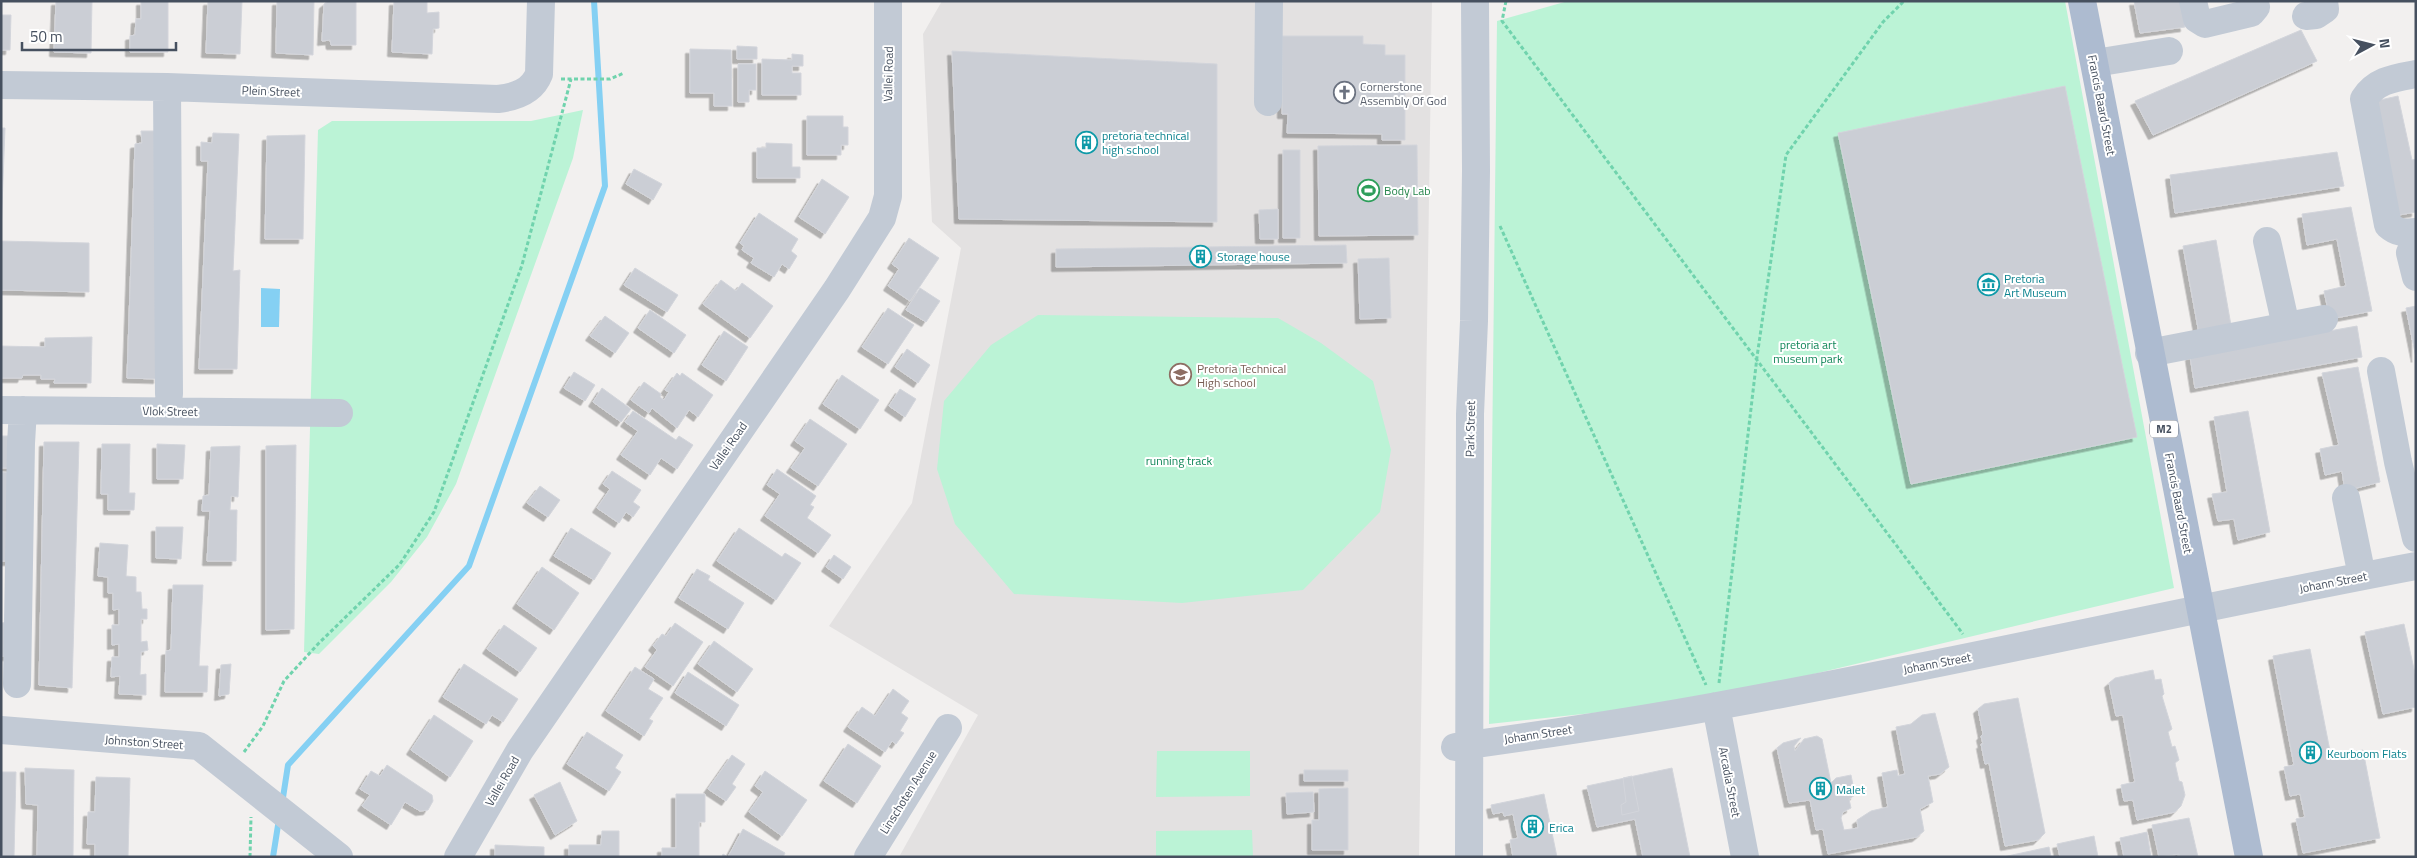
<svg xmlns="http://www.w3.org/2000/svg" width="2417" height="858" font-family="'Titillium Web',sans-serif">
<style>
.education{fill:#e3e1e1}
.green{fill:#bbf3d6}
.water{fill:#85d0f3}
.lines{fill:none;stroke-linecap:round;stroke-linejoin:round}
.stream{stroke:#85d0f3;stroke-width:6}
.building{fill:#cbced5;stroke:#d3d5db;filter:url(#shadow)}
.path{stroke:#70d3ad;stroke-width:3;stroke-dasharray:4 2.5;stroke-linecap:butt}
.minor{stroke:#c2cad5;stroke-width:28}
.major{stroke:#adbbd0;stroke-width:28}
.labels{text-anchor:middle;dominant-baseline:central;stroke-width:4;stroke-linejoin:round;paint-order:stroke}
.shield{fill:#fff;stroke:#7e848f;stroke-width:1}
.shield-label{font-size:11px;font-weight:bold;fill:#46505f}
.street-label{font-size:12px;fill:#46505f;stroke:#fff}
.worship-label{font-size:12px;fill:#5b616d;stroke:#fff;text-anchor:start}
.culture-label{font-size:12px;fill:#0d838f;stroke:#fff;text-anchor:start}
.leisure-label{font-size:12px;fill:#27864d;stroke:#fff;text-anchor:start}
.park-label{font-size:12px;fill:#108658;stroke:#fff}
.education-label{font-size:12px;fill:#785e54;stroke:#fff;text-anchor:start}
</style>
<defs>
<filter id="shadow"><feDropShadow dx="-4.5" dy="4.5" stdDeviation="0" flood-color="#0004"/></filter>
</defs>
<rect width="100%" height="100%" fill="#f2f0ef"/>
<path class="education" d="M942 1H1432L1419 857H899L978 715 829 626 912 503 961 248 932 222 923 34Z"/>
<path class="green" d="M1568 1H2065L2174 588 1696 702 1489 724 1497 21Z
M583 110 573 158 456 484 427 537 391 582 319 654 304 652 318 130 332 121H531Z
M1038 315 1278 318 1321 343 1373 381 1391 450 1380 512 1303 590 1182 603 1014 594 955 524 937 469 944 401 991 345Z
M1157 751H1250V796L1156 797Z
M1252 830 1253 857H1156V831Z"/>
<path class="water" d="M261 288 280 289 279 327H261Z"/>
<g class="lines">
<path class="stream" d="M282 804 288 765 469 566 605 186 594 1
M273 857 279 819"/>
</g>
<path class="building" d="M1 1V15H11L10 50H1Z
M56 1H92L91 53 54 52Z
M141 1H168V52H130V36L135 35 136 19H141Z
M208 1H242L240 54 206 53Z
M277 1H314L313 55 276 53Z
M328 1H356V45H331L330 40 322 41 324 4Z
M394 1H427V13L439 12V28L433 29 432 54 392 52Z
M2134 1H2181L2185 27 2140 33Z
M2301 30 2317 61 2153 135 2135 101Z
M1282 36H1363V44L1385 45V55H1405V140H1382V134L1287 133 1288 114H1282Z
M737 46 757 47V59H737Z
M690 49 731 50 732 106H714V93H690Z
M952 51 1217 64V222L959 219Z
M792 54 803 55V66H792V73H801V95H762V59L792 60Z
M738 64H756V90H749V102H738Z
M2065 86 2137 437 1911 484 1838 133Z
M2398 96 2412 160 2416 159V212L2393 216 2371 102Z
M807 116H843V127H848V145H841V155H807Z
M1 128H5L1 233Z
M141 131H155L158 379 127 378 135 144 142 143Z
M213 133 239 134 233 271 240 270 237 369H199L208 161H201V142L212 143Z
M305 135 303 239H265L267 136Z
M766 143 792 144V167H800V178H757V148H766Z
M1417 145 1418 235 1319 236 1318 146Z
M1283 150H1300V238H1283Z
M2337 152 2344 186 2175 213 2170 175Z
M634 169 662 184 653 200 626 184Z
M822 179 849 197 825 234 799 217Z
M2351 207 2372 311 2330 319 2324 291 2346 286 2337 239 2307 245 2302 214Z
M1278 209V239H1260L1259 210Z
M759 213 798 239 791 251 797 256 789 269 782 264 774 277 751 263 754 258 742 250 744 246 740 243Z
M909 238 939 258 910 301 888 286 899 269 892 264Z
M2216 240 2232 331 2200 339 2183 246Z
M1 241 89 243V292L1 290Z
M1346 245 1347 263 1056 267V249Z
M1389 258 1391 318 1360 319 1358 259Z
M635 268 678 295 667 312 624 285Z
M721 280 736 291 742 283 773 306 750 338 703 304Z
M920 288 940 301 926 322 906 310Z
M2416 306V358L2406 308Z
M888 308 914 325 888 364 862 347Z
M650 310 686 335 674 353 638 328Z
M605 316 629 333 615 353 590 336Z
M2357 326 2362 357 2195 388 2190 356Z
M724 331 748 347 726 381 702 365Z
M92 337 91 383H54L55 379H41V375H23L22 378H1V346L45 347V338Z
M907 349 930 365 918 383 895 367Z
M2358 367 2380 482 2345 491 2342 471 2325 475 2320 449 2339 445 2322 373Z
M574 372 595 385 585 401 564 388Z
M677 373 680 376 682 373 713 395 698 417 689 410 677 428 652 408 649 413 631 400 644 382 661 394 660 397 664 400 669 392 665 390Z
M842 375 879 400 860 429 823 404Z
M602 388 631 409 621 422 593 402Z
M900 389 916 399 905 417 889 406Z
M633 411 676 440 679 436 693 445 677 469 661 458 650 475 621 455 638 431 625 422Z
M2248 411 2270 532 2238 540 2234 519 2218 521 2212 494 2227 492 2214 417Z
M810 419 847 444 818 486 791 468 805 448 795 441Z
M1 436H16L15 468H1Z
M44 442H79L72 688 39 685Z
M102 444H130L129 493H135L134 510H108V494H101Z
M157 444 185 445 183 479H157Z
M296 445 294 629 266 630V446Z
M240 446 238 497 231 496 230 510H237L236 561H207L210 511H202L203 496 209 495 211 447Z
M777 469 816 496 810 505 814 507 807 518 831 535 818 553 765 516 780 494 767 485Z
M612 471 641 490 633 502 640 507 633 517 626 512 619 523 597 508 610 489 603 484Z
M1 472 15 473 13 561H1Z
M540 486 560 500 548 517 527 503Z
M156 527H183L181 559 156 558Z
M571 528 611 553 594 580 554 556Z
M739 528 782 557 785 553 801 563 776 600 717 561Z
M100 543 128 545 126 576 136 577V592H141L142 609H147V619H141V642L147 641 148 650 141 652 140 675 146 674V695L119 694 120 676 111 677 112 657H119V644L112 645V625H119V609L113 610V593H108V577L98 576Z
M834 555 851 567 843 579 826 567Z
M542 567 579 593 554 630 517 604Z
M697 569 710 576 708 580 744 603 728 629 679 598Z
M173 585H203L199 666H208L207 692H165L166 651 171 650Z
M11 622 12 656H1V623Z
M675 623 703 642 673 686 645 667 657 650 653 646 662 634 666 636Z
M2404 624 2416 678V707L2383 714 2365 632Z
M504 625 537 648 520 672 487 649Z
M714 641 753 669 737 692 698 664Z
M2310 649 2331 756 2363 750 2380 838 2303 853 2296 819 2305 817 2300 794 2290 796 2284 767 2294 765 2273 656Z
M231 664 229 694 219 696 221 665Z
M464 664 518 699 503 722 492 715 486 724 443 697Z
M635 667 654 679 648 689 663 698 649 719 653 721 644 736 606 711Z
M2153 670 2155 680 2161 679 2164 694 2162 696 2172 729 2168 732 2172 747 2175 746 2179 760 2175 763 2179 781 2182 782 2185 795 2181 806 2175 812 2137 820 2133 800 2124 801 2121 785 2135 782 2123 715 2116 716 2109 683 2115 678Z
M688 672 739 705 726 726 675 693Z
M893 689 909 701 901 713 908 718 900 731 904 733 896 744 892 741 885 752 848 727 862 707 875 716Z
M2018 698 2045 833 2038 840 2005 846 1989 763 1985 764 1981 744H1983L1981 736 1983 734 1978 709 1984 704Z
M1935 713 1949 767 1940 774 1928 776 1933 802 1920 809 1924 831 1917 837 1828 854 1823 829 1816 830 1810 800 1789 803 1777 748 1783 743 1801 738 1794 746 1795 751 1804 739 1817 736 1822 739 1831 783 1836 778 1851 775 1855 795 1849 799 1851 808 1843 812 1841 818 1844 830 1858 828 1857 820 1871 811 1888 807 1882 773 1897 770 1898 776 1905 774 1896 727 1911 724 1922 715Z
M434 715 473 741 450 777 411 750Z
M587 732 623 755 615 768 621 772 609 791 567 764Z
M848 744 881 766 857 803 824 781Z
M732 755 745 764 732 784 736 787 726 801 708 789Z
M387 765 432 795 433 801 428 810 420 811 405 802 391 825 362 806 370 795 360 789 371 771 380 776Z
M25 768 74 770 73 857H29L37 856 38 805 26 804Z
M1672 768 1690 857H1643L1635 819 1597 827 1587 786Z
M1304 770H1348V781H1304Z
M765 771 807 800 782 836 749 812 763 792 755 786Z
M1 772H16L14 857H1Z
M1632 776 1639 811 1622 815 1621 805 1626 802 1623 778Z
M96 777 130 778 128 857H95V844H87L88 812H95Z
M560 782 577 821 555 835 534 795Z
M1348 788V850H1312V820H1319V789Z
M1313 792 1314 812 1287 814 1286 793Z
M676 794H705V822H699V857H662V848H676Z
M1544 794 1557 857H1513L1510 840 1518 838 1513 814 1504 816 1503 812 1493 814 1491 805Z
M2189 818 2198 857H2175L2179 856V854L2159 857 2152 825Z
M743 829 785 853 783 857H722L723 854 728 857Z
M602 831H619V857H569V845H601Z
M2147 832 2151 857H2124L2120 838Z
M2094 836 2098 857H2060L2057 844Z
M495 845 544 847V857H495Z
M2049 847 2051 857H2003Z"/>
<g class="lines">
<path class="path" d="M1506 1 1502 21 1963 634
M561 79H610L624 73
M1500 226 1706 685
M1719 683 1757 357 1786 155 1883 22 1904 1
M244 752 263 726 284 681 318 644 400 564 434 512 522 265 571 79
M250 857 251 817"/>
<path class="minor" d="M2193 1 2197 19 2205 24 2251 13 2256 7 2254 1
M2306 16 2316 15 2325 9 2324 1
M2095 63 2169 51
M2416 74C2395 78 2376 80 2364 99L2388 225C2397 233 2404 233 2416 232
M1 85 167 87 498 99C515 97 532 92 539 74L541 1
M167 87 169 394
M1268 102 1269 1
M2267 241 2286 326
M2416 247 2410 253 2416 277
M2149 353 2324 319
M2381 371 2398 462 2416 538
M1 410 339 413
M2346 498 2362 576
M17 684 21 443 23 410
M1716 706 1745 857
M1 730 199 746 339 857
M1455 747C1542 735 1630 722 1717 706 1951 664 2182 610 2416 566
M458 857 520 750 837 289 882 218 888 196V1
M868 857 948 728
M1469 857 1470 414 1474 321 1476 171 1475 1"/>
<path class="major" d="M2082 1 2249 857"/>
</g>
<defs>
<symbol id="church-ring" viewBox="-11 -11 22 22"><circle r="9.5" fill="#fff" stroke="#6b7280" stroke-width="1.5"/><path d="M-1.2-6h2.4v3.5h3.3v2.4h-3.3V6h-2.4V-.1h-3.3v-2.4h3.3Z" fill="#6b7280"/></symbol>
<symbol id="building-ring" viewBox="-11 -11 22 22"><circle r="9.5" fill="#fff" stroke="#0f9aa8" stroke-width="1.5"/><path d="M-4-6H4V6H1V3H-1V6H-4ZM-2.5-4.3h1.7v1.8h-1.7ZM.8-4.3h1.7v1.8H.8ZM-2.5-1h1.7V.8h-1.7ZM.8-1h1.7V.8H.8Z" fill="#0f9aa8"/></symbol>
<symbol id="stadium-ring" viewBox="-11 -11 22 22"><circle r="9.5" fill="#fff" stroke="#2e9e5b" stroke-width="1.5"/><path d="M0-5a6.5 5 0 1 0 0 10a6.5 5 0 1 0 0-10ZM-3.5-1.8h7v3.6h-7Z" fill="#2e9e5b"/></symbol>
<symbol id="museum-ring" viewBox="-11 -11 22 22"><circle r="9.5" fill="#fff" stroke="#0f9aa8" stroke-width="1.5"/><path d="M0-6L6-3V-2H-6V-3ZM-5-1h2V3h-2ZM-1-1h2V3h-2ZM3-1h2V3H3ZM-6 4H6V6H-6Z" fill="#0f9aa8"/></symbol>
<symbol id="school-ring" viewBox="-11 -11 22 22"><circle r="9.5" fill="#fff" stroke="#8d6e63" stroke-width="1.5"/><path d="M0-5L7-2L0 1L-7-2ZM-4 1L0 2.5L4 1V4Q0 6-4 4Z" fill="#8d6e63"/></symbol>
</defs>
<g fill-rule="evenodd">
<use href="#church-ring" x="1332" y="80" width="25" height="25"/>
<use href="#building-ring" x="1074" y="130" width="25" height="25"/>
<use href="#stadium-ring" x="1356" y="178" width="25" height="25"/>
<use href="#building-ring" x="1188" y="244" width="25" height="25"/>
<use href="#museum-ring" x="1976" y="272" width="25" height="25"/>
<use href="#school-ring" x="1168" y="362" width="25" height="25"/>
<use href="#building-ring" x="2298" y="740" width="25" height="25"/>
<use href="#building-ring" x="1808" y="776" width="25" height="25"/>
<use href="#building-ring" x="1520" y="814" width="25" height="25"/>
</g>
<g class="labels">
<rect class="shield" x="2150" y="420.5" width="28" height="17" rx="4"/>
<g class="shield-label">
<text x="2164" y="429">M2</text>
</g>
<g class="street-label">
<text transform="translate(888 74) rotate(-89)">Vallei Road</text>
<text transform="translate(271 91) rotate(2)">Plein Street</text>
<text transform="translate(2102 105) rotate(79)">Francis Baard Street</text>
<text transform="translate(170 411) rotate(1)">Vlok Street</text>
<text transform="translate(1470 429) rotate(-89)">Park Street</text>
<text transform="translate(728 446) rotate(-55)">Vallei Road</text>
<text transform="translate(2179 503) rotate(79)">Francis Baard Street</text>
<text transform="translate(2333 582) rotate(-11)">Johann Street</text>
<text transform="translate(1937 663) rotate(-11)">Johann Street</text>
<text transform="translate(1538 734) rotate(-9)">Johann Street</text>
<text transform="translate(144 742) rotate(4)">Johnston Street</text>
<text transform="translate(502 781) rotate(-60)">Vallei Road</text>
<text transform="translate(1730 782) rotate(79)">Arcadia Street</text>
<text transform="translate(908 792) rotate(-58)">Linschoten Avenue</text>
</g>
<g class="worship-label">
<text x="1360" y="86">Cornerstone<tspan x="1360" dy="14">Assembly Of God</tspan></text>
</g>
<g class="culture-label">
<text x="1102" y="135">pretoria technical<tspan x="1102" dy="14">high school</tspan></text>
<text x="1217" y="256">Storage house</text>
<text x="2004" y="278">Pretoria<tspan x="2004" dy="14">Art Museum</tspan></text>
<text x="2327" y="753">Keurboom Flats</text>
<text x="1836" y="789">Malet</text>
<text x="1549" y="827">Erica</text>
</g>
<g class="leisure-label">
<text x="1384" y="190">Body Lab</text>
</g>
<g class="park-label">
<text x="1808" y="344">pretoria art<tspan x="1808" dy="14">museum park</tspan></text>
<text x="1179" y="460">running track</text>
</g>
<g class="education-label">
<text x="1197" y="368">Pretoria Technical<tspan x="1197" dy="14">High school</tspan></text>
</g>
</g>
<rect width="2417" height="858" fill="none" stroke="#46505f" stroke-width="5"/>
<g transform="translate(2372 45) rotate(83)" stroke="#ffffff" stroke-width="4" paint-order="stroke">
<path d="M0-4L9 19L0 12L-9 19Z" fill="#46505f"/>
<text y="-8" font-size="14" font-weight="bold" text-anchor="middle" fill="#46505f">N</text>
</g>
<path d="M22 42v8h154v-8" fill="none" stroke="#46505f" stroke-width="2.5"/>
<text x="30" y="42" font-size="15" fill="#46505f" stroke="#ffffff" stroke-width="4" paint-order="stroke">50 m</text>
</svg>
